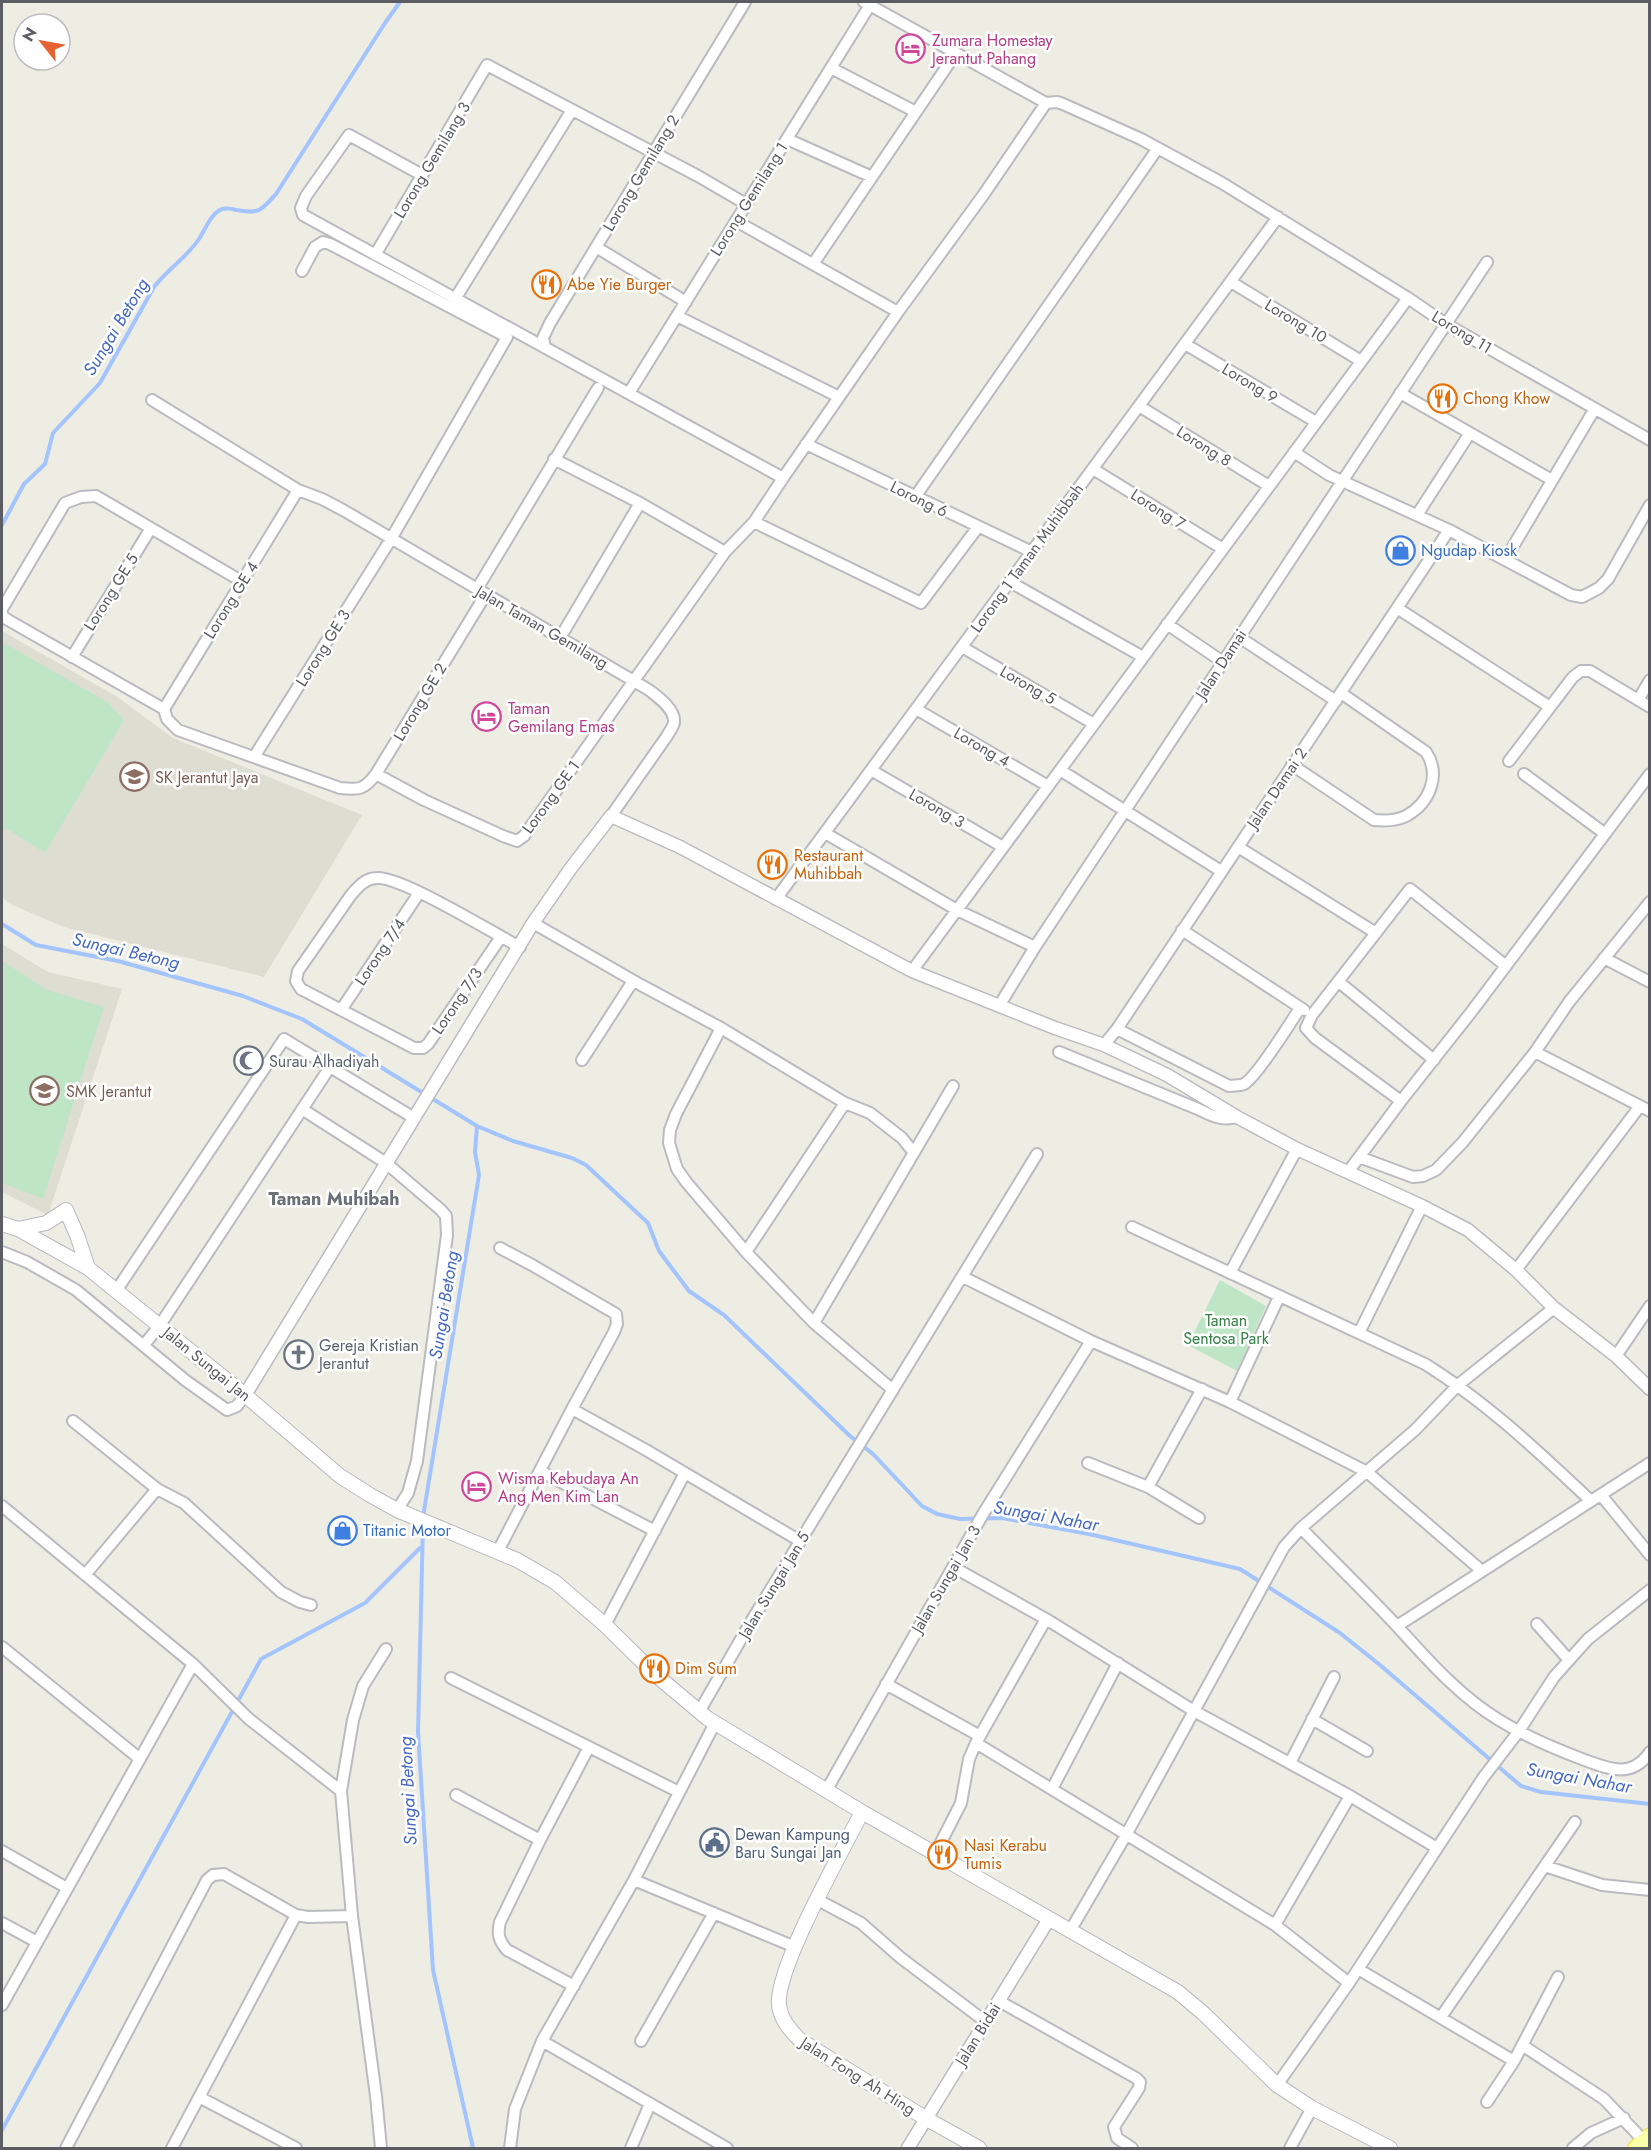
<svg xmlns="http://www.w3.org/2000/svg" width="1651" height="2150" font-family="Jost,sans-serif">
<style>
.education{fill:#ddddd1}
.green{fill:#bfe5c7}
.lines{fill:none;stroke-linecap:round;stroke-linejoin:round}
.stream{stroke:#a3c4fe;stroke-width:4}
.minor-casing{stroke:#babbc1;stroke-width:14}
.tertiary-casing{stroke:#babbc1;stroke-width:15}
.secondary-casing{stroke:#b8bac1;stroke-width:16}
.primary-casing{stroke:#efe35a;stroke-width:18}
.minor{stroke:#fff;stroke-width:10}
.tertiary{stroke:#fff;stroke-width:12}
.secondary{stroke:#fff;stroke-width:14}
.primary{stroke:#fbfea8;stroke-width:15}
.labels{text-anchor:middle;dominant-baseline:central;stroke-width:5;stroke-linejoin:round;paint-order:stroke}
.hotel-label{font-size:16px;fill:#b23c85;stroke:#fff;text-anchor:start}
.street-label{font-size:16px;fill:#5b5d63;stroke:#fff}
.food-label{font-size:16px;fill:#c56008;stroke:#fff;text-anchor:start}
.shop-label{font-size:16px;fill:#366cbe;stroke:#fff;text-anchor:start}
.education-label{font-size:16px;fill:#785e54;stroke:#fff;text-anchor:start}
.worship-label{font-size:16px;fill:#5b616d;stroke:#fff;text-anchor:start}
.park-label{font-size:16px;fill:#358047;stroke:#fff}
.service-label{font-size:16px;fill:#4e5e75;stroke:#fff;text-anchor:start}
.water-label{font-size:18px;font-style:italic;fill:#4569c1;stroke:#fff}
.neighbourhood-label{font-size:18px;font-weight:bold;fill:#6c6f75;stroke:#fff}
</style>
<rect width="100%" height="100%" fill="#eeede3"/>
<path class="education" d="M2 631 116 696 173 738 362 815 264 977 64 927 10 904 2 897Z
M2 944 48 972 122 989 48 1215 2 1192Z"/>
<path class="green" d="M2 642 107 702 124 720 45 853 6 828 2 831Z
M2 961 47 990 104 1007 43 1199 2 1183Z
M1220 1280 1266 1306 1237 1371 1188 1345Z"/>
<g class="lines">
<path class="stream" d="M2 525 24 484 45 464 53 433 100 383 154 287C168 269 187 257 199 239 205 230 211 213 222 209 226 208 233 209 236 210 259 214 261 211 276 194L385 23 400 2
M2 924 36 945 118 961 243 996 302 1019 477 1126 513 1141 572 1158 586 1165 648 1223 659 1251 689 1291 724 1315 850 1436 873 1454 922 1506 937 1514 960 1519 1002 1518 1089 1534 1240 1569 1340 1633 1380 1665 1521 1786 1541 1792 1650 1804
M423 1517 479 1175 475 1152 477 1126
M423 1524 418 1732 433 1970 473 2148
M2 2130 261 1659 365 1603 420 1548"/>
<defs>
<path id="minor" d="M864 2 1046 103
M831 68 916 112
M787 139 872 177
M422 175 349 135 306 196 301 208 303 215 783 478
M736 221 898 312
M596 247 686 302
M375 255 487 65 698 176 746 204
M813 264 956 53
M1231 282 1361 361
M455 299 572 110
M677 316 839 397
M1185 344 1316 422
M545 347 543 338 550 323 745 2
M629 393 870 5
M1400 393 1552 480
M152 400 298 490 322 499 343 510 649 690C658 697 675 709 674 722 674 726 669 732 667 736L611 816
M1139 406 1269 486
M806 444 1032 552
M1294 452 1329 475 1449 530 1571 595 1582 597 1599 588 1608 579 1650 505
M554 459 640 503 725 552
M1093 469 1223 549
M915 497 1158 148
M1417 515 1470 433
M754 522 921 603 978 527
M1505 560 1594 410
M1010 582 1143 657
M477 589 598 388
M1397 608 1550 707
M2 609 65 503 81 497 96 496 243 582
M2 612V616L8 620 164 709 167 719 178 730 340 788C359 790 364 790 376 774L486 594
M1167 624 1223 662
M1239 637 1336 701
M560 638 640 503
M962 647 1094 724
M72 657 151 528
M1638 700 1650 680
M164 709 298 490
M916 709 1048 786
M254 757 391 539 507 337 330 244 323 242 315 247 302 271
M1509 761 1573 677 1581 671H1590L1650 707
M1292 765 1374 820C1385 821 1396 821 1406 816 1430 803 1441 775 1426 752L1341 693
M871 770 1003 847
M1060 770 1221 871
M376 774 424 800 503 836 517 841 524 836 725 552 754 522 783 478 898 312 984 194 1046 103 1057 102 1063 104 1141 139 1222 183 1408 298 1446 324 1650 440
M1524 774 1604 833
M825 833 957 910 1035 947
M1238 847 1376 933
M776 899 1278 217
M533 923 641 985 721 1028 845 1103 870 1113 902 1138 914 1153
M1182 930 1304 1010
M501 937 428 1044 423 1048H414L301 989 296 981 298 971 351 895C358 887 365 878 377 878 401 876 493 933 520 947
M1604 958 1650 982
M912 971 1408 298
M1339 982 1434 1060
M999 1006 1035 947 1487 262
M341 1010 419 893
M721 1028 676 1114 670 1130 669 1143 677 1169 687 1183 746 1252 814 1323 893 1390
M1117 1029 1229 1086C1234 1085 1240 1086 1244 1084 1256 1078 1291 1022 1300 1008
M1104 1045 1117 1029 1449 530
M1059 1052 1198 1109C1212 1116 1221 1121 1237 1117
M1535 1052 1650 1111
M582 1060 633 981
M1401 1101 1315 1038 1306 1028 1312 1015 1410 889 1506 966
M302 1109 386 1163 441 1210 446 1216 447 1235 417 1461 408 1493 397 1510
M1359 1157 1413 1177 1423 1176 1436 1170 1463 1142 1535 1052 1569 1002 1650 902
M1348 1172 1401 1101 1472 1011 1650 774
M1132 1227 1425 1364C1486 1402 1539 1452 1591 1501
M500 1248 532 1265 616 1314 617 1324 614 1332 572 1409 646 1450 800 1541
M2 1252 27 1262 76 1290 185 1380 227 1410 237 1406 245 1395
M746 1252 845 1103
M1516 1270 1640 1106
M1230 1273 1297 1149
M963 1277 1091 1341 1230 1402 1367 1472 1482 1571
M116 1291 284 1039 414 1118
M814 1323 953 1086
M1359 1333 1422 1206
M144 1345 160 1325 330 1067
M1616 1356 1650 1306
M1230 1402 1279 1297
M73 1421 157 1489
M1088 1463 1148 1487
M540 1471 655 1531
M1601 1495 1650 1555
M2 1506 193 1664 249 1719 341 1791
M1199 1518 1148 1487 1202 1389
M1301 1528C1332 1560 1365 1592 1396 1625 1427 1659 1459 1696 1499 1720 1525 1736 1553 1748 1582 1759 1607 1768 1631 1780 1650 1752
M498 1551 572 1409
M953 1567 1046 1619 1194 1711 1350 1796 1437 1848
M85 1575 157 1489 184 1503 281 1592 300 1602 311 1605
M1537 1624 1569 1660
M605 1625 685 1473
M1397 1626 1650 1463
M2 1647 140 1759
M451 1678 679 1792
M886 1684 980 1736
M699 1712 752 1620 1037 1154
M1312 1719 1367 1751
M976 1743 1275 1925 1349 1983
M1290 1763 1334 1677
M1052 1789 1118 1663
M826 1791 983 1514 1091 1341
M456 1795 540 1840
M2 1851 67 1888
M935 1854 961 1803 969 1759 976 1743 1046 1619
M1545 1866 1602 1885 1650 1890
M634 1880 795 1947
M818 1900 861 1923 901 1958 986 2022
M2 1923 37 1942
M1275 1925 1350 1796
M1070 1931 1126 1835 1284 1547 1301 1528 1415 1430 1458 1385 1554 1308
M1358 1969 1514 2061 1558 1977
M574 1986 507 1950C499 1941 497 1934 500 1922L540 1840 589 1747
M999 2001 1136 2078 1140 2082 1139 2088 1114 2127 1117 2138 1132 2148
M2 2005 193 1664
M1441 2017 1575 1822
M542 2041 727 2148
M641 2041 714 1913
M1522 2045 1604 2099 1643 2140
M1277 2085 1349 1983 1483 1778 1519 1731 1554 1677 1588 1639 1650 1590
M199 2097 296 2148
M1487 2102 1514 2061
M66 2148 207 1880 213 1875 224 1874 296 1915 308 1917 352 1916
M172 2148 296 1915
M381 2148 376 2096 352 1916 341 1791 353 1720 363 1686 386 1649
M510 2148 515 2109 542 2041 634 1880 715 1723
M631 2148 650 2104
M1290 2148 1312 2108
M1573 2148 1591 2133 1624 2118"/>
<path id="tertiary" d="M245 1395 533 923 571 868 611 816 680 847 912 971 1055 1028 1104 1045 1167 1075 1237 1117 1297 1149 1422 1206 1468 1230 1516 1270 1554 1308 1616 1356 1650 1389
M908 2148 1049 1919"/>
<path id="secondary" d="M2 1224 18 1229 88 1268 245 1395 340 1476 370 1495 397 1510 517 1560 555 1582 605 1625 657 1676 707 1718 862 1812 1178 1992 1203 2013 1277 2085 1312 2108 1390 2148
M18 1229 46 1223 66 1210 77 1235 88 1268
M862 1812C843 1850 775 1969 779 2005 781 2020 790 2030 800 2040L925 2118 979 2148"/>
<path id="primary" d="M1636 2148 1650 2136"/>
</defs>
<use href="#minor" class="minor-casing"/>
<use href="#tertiary" class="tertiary-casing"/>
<use href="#secondary" class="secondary-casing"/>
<use href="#primary" class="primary-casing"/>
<use href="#minor" class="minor"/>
<use href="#tertiary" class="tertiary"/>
<use href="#secondary" class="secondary"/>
<use href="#primary" class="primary"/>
</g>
<defs>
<symbol id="hotel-ring" viewBox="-11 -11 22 22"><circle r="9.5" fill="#fff" stroke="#d1479c" stroke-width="1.5"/><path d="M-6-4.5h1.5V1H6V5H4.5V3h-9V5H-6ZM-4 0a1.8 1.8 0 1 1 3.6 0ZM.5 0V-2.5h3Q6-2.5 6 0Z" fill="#d1479c"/></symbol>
<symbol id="restaurant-ring" viewBox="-11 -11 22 22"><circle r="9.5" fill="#fff" stroke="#e8710a" stroke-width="1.5"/><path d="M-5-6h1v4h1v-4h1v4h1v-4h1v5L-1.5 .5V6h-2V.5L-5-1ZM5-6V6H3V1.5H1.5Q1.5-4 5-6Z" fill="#e8710a"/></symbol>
<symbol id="shop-ring" viewBox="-11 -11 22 22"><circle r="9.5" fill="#fff" stroke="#3f7fe0" stroke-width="1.5"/><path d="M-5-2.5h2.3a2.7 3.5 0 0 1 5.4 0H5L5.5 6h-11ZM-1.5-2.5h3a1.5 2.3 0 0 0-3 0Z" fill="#3f7fe0"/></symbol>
<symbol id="school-ring" viewBox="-11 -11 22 22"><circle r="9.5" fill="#fff" stroke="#8d6e63" stroke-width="1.5"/><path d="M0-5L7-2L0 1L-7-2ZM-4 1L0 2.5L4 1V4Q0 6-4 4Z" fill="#8d6e63"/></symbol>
<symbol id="mosque-ring" viewBox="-11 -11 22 22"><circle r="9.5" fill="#fff" stroke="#6b7280" stroke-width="1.5"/><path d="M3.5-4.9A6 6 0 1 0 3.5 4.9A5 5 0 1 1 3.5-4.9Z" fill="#6b7280"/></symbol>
<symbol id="church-ring" viewBox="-11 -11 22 22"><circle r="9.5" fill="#fff" stroke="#6b7280" stroke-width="1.5"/><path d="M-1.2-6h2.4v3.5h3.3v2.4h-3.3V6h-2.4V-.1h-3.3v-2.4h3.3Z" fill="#6b7280"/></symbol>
<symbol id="civic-ring" viewBox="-11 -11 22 22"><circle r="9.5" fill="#fff" stroke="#5c6f8a" stroke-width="1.5"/><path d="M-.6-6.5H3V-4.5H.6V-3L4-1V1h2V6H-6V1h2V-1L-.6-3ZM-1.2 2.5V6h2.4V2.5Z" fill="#5c6f8a"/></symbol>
</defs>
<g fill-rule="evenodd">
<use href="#hotel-ring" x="894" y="32" width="33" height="33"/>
<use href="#restaurant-ring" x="530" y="268" width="33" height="33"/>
<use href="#restaurant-ring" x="1426" y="382" width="33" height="33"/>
<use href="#shop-ring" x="1384" y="534" width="33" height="33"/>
<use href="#hotel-ring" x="470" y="700" width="33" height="33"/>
<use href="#school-ring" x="118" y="760" width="33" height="33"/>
<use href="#restaurant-ring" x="756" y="848" width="33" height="33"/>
<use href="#mosque-ring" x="232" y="1044" width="33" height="33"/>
<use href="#school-ring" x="28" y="1074" width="33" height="33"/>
<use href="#church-ring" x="282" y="1338" width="33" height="33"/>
<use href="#hotel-ring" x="460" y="1470" width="33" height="33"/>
<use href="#shop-ring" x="326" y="1514" width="33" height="33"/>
<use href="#restaurant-ring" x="638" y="1652" width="33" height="33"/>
<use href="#civic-ring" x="698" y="1826" width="33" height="33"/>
<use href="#restaurant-ring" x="926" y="1838" width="33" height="33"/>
</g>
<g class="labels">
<g class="hotel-label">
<text x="932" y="40">Zumara Homestay<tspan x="932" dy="18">Jerantut Pahang</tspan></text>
<text x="508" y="708">Taman<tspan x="508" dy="18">Gemilang Emas</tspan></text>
<text x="498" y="1478">Wisma Kebudaya An<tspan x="498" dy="18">Ang Men Kim Lan</tspan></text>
</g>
<g class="street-label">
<text transform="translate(432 160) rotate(-59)">Lorong Gemilang 3</text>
<text transform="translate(641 173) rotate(-59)">Lorong Gemilang 2</text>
<text transform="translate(749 199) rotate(-58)">Lorong Gemilang 1</text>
<text transform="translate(1296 321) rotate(31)">Lorong 10</text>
<text transform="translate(1462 332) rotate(31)">Lorong 11</text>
<text transform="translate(1250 383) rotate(31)">Lorong 9</text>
<text transform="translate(1204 446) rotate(32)">Lorong 8</text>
<text transform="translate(919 499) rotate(26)">Lorong 6</text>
<text transform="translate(1158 509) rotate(32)">Lorong 7</text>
<text transform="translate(1027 558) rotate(-54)">Lorong 1 Taman Muhibbah</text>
<text transform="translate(111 592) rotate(-58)">Lorong GE 5</text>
<text transform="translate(231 600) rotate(-58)">Lorong GE 4</text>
<text transform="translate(542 627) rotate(30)">Jalan Taman Gemilang</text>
<text transform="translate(323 648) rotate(-58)">Lorong GE 3</text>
<text transform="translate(1221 664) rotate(-57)">Jalan Damai</text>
<text transform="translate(1028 685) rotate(30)">Lorong 5</text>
<text transform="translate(420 702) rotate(-59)">Lorong GE 2</text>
<text transform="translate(982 747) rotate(30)">Lorong 4</text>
<text transform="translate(1277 788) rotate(-56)">Jalan Damai 2</text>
<text transform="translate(551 797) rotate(-54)">Lorong GE 1</text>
<text transform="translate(937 808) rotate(30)">Lorong 3</text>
<text transform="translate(380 952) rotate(-56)">Lorong 7/4</text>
<text transform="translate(457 1001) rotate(-56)">Lorong 7/3</text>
<text transform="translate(207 1364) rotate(39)">Jalan Sungai Jan</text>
<text transform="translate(946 1579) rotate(-60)">Jalan Sungai Jan 3</text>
<text transform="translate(774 1585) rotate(-59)">Jalan Sungai Jan 5</text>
<text transform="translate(978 2034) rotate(-58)">Jalan Bidai</text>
<text transform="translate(858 2076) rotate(32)">Jalan Fong Ah Hing</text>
</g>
<g class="food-label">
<text x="567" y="284">Abe Yie Burger</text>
<text x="1463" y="398">Chong Khow</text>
<text x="794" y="855">Restaurant<tspan x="794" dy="18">Muhibbah</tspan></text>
<text x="675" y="1668">Dim Sum</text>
<text x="964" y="1845">Nasi Kerabu<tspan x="964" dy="18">Tumis</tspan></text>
</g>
<g class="shop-label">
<text x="1421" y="550">Ngudap Kiosk</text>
<text x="363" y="1530">Titanic Motor</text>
</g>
<g class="education-label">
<text x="155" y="777">SK Jerantut Jaya</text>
<text x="66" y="1091">SMK Jerantut</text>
</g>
<g class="worship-label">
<text x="269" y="1061">Surau Alhadiyah</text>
<text x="319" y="1345">Gereja Kristian<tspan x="319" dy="18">Jerantut</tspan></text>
</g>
<g class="park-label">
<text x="1226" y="1320">Taman<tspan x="1226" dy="18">Sentosa Park</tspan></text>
</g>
<g class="service-label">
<text x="735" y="1834">Dewan Kampung<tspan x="735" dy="18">Baru Sungai Jan</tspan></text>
</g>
<g class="water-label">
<text transform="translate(116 327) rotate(-59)">Sungai Betong</text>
<text transform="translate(126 951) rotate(13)">Sungai Betong</text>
<text transform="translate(444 1305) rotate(-81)">Sungai Betong</text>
<text transform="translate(1046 1516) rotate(10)">Sungai Nahar</text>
<text transform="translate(1579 1778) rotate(10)">Sungai Nahar</text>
<text transform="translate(408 1791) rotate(-93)">Sungai Betong</text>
</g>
<g class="neighbourhood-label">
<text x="334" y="1199">Taman Muhibah</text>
</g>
</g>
<rect width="1651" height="2150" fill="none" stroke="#5b5d63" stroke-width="6"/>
<g transform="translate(42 42) rotate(301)"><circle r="28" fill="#ffffff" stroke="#bdbec1" stroke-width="1.5"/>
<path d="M0-4.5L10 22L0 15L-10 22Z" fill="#e66230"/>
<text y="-9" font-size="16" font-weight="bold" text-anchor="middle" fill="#5b5d63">N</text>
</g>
</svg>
